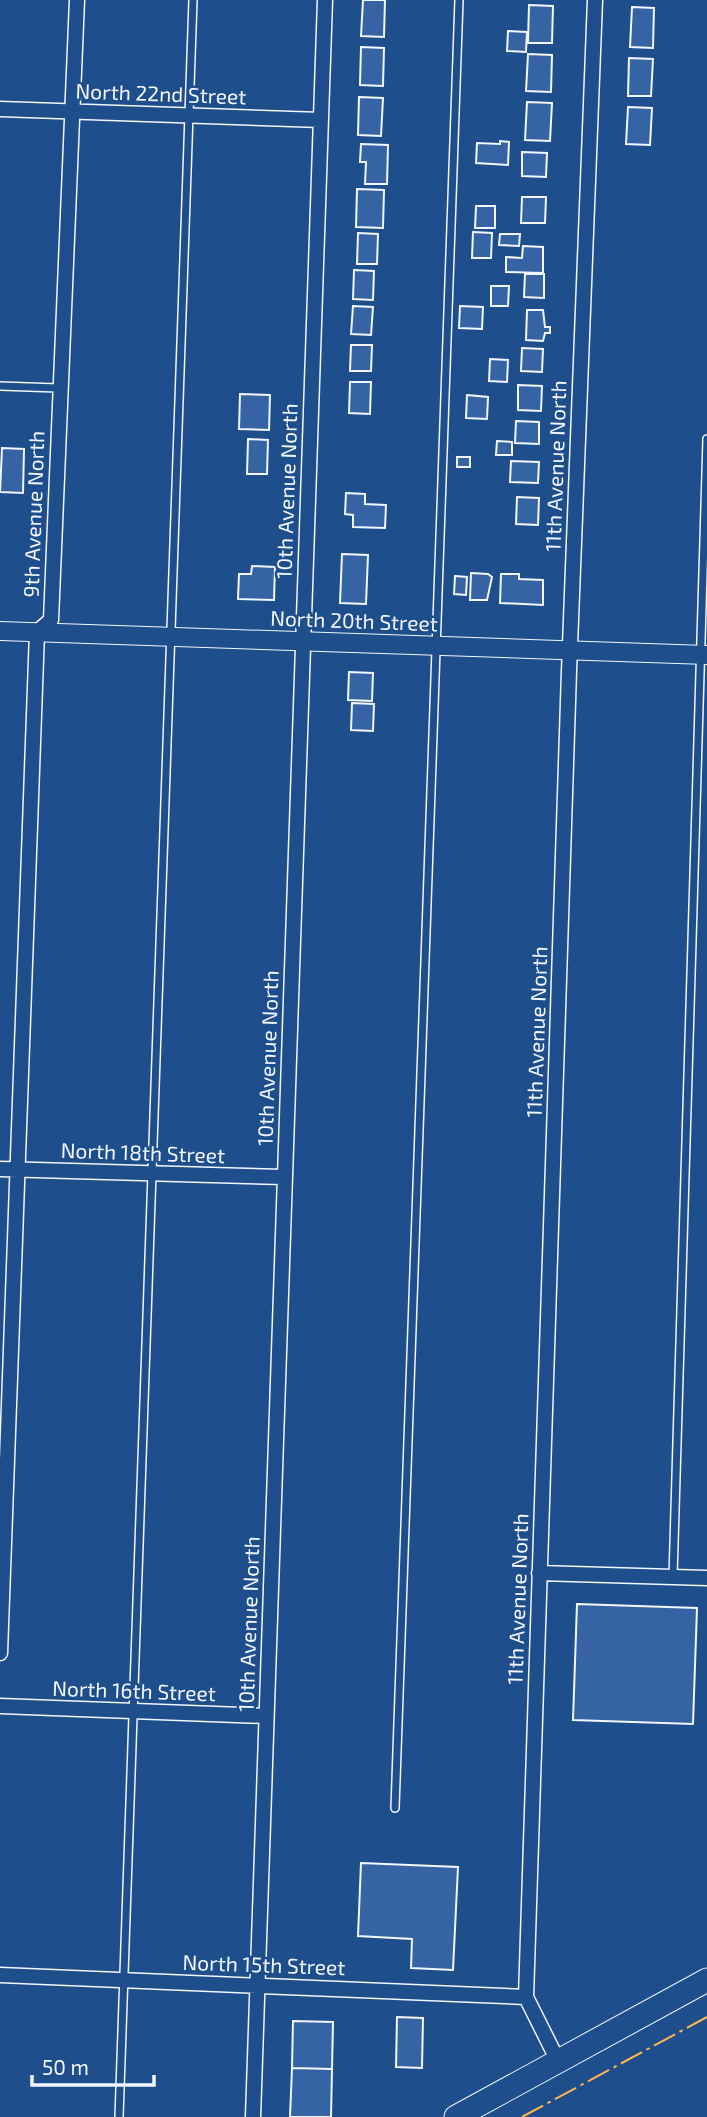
<svg xmlns="http://www.w3.org/2000/svg" width="707" height="2117" font-family="'Exo 2',sans-serif">
<style>
.building{fill:#3563a3;stroke:#f2f6ff;stroke-width:2}
.lines{fill:none;stroke-linecap:round;stroke-linejoin:round}
.service-casing{stroke:#f2f6ff;stroke-width:10}
.minor-casing{stroke:#f2f6ff;stroke-width:17}
.tertiary-casing{stroke:#f2f6ff;stroke-width:20}
.primary-casing{stroke:#f2f6ff;stroke-width:25}
.service{stroke:#1f4e8c;stroke-width:7}
.minor{stroke:#1f4e8c;stroke-width:14}
.tertiary{stroke:#1f4e8c;stroke-width:18}
.primary{stroke:#1f4e8c;stroke-width:23}
.power{stroke:#ffb74d;stroke-width:2;stroke-dasharray:24 5 3.5 5;stroke-linecap:butt}
.labels{text-anchor:middle;dominant-baseline:central;stroke-width:5;stroke-linejoin:round;paint-order:stroke}
.street-label{font-size:21px;fill:#f2f6ff;stroke:#1f4e8c}
</style>
<rect width="100%" height="100%" fill="#1f4e8c"/>
<path class="building" d="M363 0H385L384 37 361 36Z
M529 5 553 6 552 43H528Z
M632 7 654 8 653 48 630 47Z
M508 31 527 32 526 52 507 51Z
M361 47 384 48 383 86 360 85Z
M528 54 552 55 551 92 526 91Z
M629 58 653 59 651 96H628Z
M359 97 383 98 381 136 358 135Z
M527 102 552 103 550 141 525 140Z
M628 107 652 108 650 145 626 144Z
M500 141 509 142 508 165 476 163 477 143 500 144Z
M361 144 388 145 387 184H365L366 162H360Z
M522 152 547 153 546 177 522 176Z
M357 189 384 190 383 228 356 227Z
M522 197H546L545 223H521Z
M476 206H495V228H475Z
M473 232 492 233 491 258H472Z
M358 233 378 234 377 264H357Z
M500 234H520L519 246 499 245Z
M523 246 543 247V273L506 272V257L522 258Z
M354 270 374 271 373 300 353 299Z
M525 274H544V298L524 297Z
M491 286H509L508 306H491Z
M353 306 373 307 371 335 351 334Z
M460 306 483 307 482 329 459 328Z
M527 310H543L545 327H550V333H545L543 341 526 340Z
M351 345H372L371 371H350Z
M522 348 543 349 542 372 521 371Z
M490 359 508 360 507 382 489 381Z
M350 382H371L370 414 349 413Z
M518 385 542 386 541 411 518 410Z
M240 394 270 395 269 430 239 429Z
M467 395 488 397 487 419 466 418Z
M516 421 539 422V444L515 443Z
M248 439 268 440 267 474H247Z
M497 441 512 442V455H496Z
M2 448 24 449 23 493 0 492Z
M457 457H470V467H457Z
M511 461 539 462 538 483 510 482Z
M346 493 365 494V504L386 505 385 528 353 527V515L345 514Z
M517 497 539 498 538 525 516 524Z
M342 554 368 555 366 604 340 603Z
M252 566 275 567 274 600 238 599 239 574H251Z
M471 573 488 574 492 577 487 600H470Z
M501 574H519V579L543 580V605L500 603Z
M455 576 467 577 466 595 454 594Z
M349 672 373 673 372 701 348 700Z
M352 703 374 704 373 731 351 730Z
M577 1604 697 1608 693 1724 573 1720Z
M361 1863 458 1867 453 1970 411 1968 412 1939 358 1936Z
M397 2017 423 2018 422 2068 396 2067Z
M293 2021 333 2022 332 2069 292 2068Z
M292 2068 332 2069 331 2117H290Z"/>
<g class="lines">
<defs>
<path id="service" d="M0 386 58 388
M673 1577 707 439
M395 1808 459 0
M119 2117 193 0"/>
<path id="minor" d="M0 109 321 120
M0 1169 284 1177
M539 1573 707 1578
M0 1653 37 632 51 620 77 0
M0 1706 266 1716
M0 1975 526 1997
M557 2059 526 1997 569 671 595 0
M253 2117 325 0"/>
<path id="tertiary" d="M0 631 707 655"/>
<path id="primary" d="M456 2117 707 1980"/>
</defs>
<use href="#service" class="service-casing"/>
<use href="#minor" class="minor-casing"/>
<use href="#tertiary" class="tertiary-casing"/>
<use href="#primary" class="primary-casing"/>
<use href="#service" class="service"/>
<use href="#minor" class="minor"/>
<use href="#tertiary" class="tertiary"/>
<use href="#primary" class="primary"/>
<path class="power" d="M522 2117 707 2017"/>
</g>
<g class="labels">
<g class="street-label">
<text transform="translate(161 93) rotate(2)">North 22nd Street</text>
<text transform="translate(555 466) rotate(-88)">11th Avenue North</text>
<text transform="translate(286 491) rotate(-88)">10th Avenue North</text>
<text transform="translate(33 514) rotate(-88)">9th Avenue North</text>
<text transform="translate(354 620) rotate(2)">North 20th Street</text>
<text transform="translate(536 1032) rotate(-88)">11th Avenue North</text>
<text transform="translate(267 1058) rotate(-88)">10th Avenue North</text>
<text transform="translate(143 1152) rotate(2)">North 18th Street</text>
<text transform="translate(517 1599) rotate(-88)">11th Avenue North</text>
<text transform="translate(248 1624) rotate(-88)">10th Avenue North</text>
<text transform="translate(134 1690) rotate(2)">North 16th Street</text>
<text transform="translate(264 1964) rotate(2)">North 15th Street</text>
</g>
</g>
<path d="M32 2075v10h122v-10" fill="none" stroke="#f2f6ff" stroke-width="3.5"/>
<text x="42" y="2075" font-size="21" fill="#f2f6ff" stroke="#1f4e8c" stroke-width="5" paint-order="stroke">50 m</text>
</svg>
